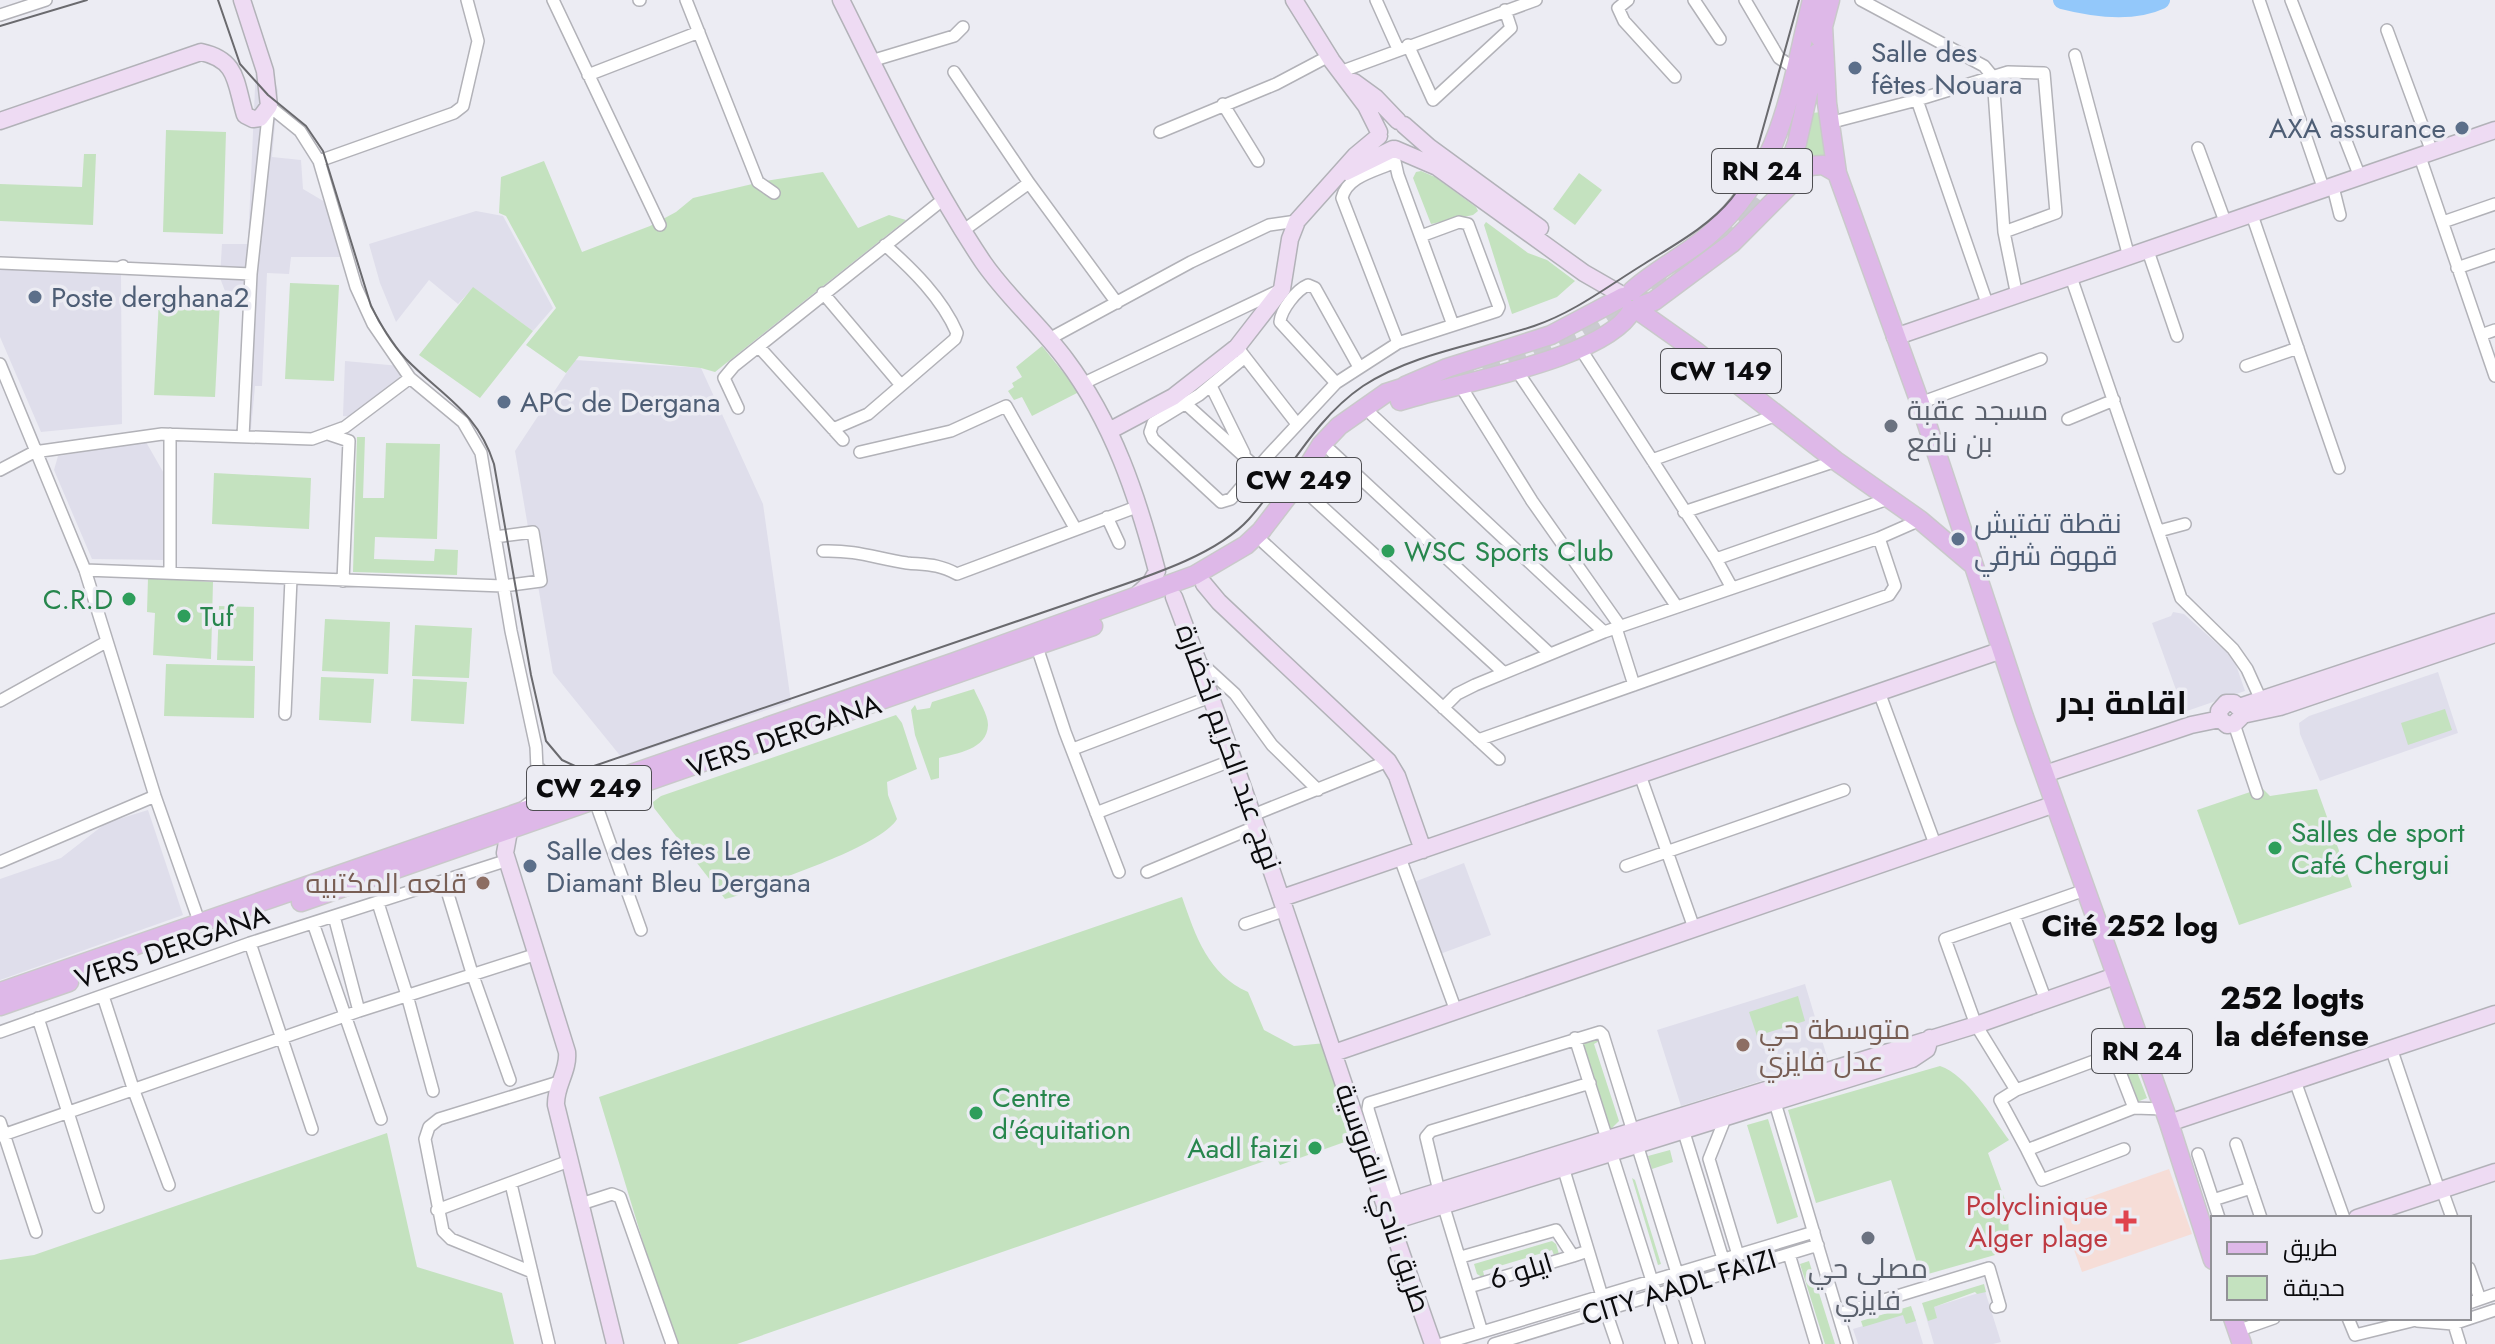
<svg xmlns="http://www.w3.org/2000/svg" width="2495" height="1344" font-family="Jost,Cairo,sans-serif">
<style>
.built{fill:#dfdeeb}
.medical{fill:#f6ddd7}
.green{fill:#c4e2bf}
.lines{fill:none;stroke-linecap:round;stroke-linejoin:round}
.river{stroke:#93c8fa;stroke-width:18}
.primary-tunnel{stroke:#cacad0;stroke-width:18;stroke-dasharray:18 9;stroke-linecap:butt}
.street-casing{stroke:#b2b2b8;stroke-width:14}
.secondary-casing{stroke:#b2b2b8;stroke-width:19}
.primary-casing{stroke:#c9c9ca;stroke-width:21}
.street{stroke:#fff;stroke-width:11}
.secondary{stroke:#eedbf3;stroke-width:16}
.primary{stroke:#deb8e8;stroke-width:18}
.tram{stroke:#6a6a6e;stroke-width:2}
.service-dot{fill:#5c6f8a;stroke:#ececf3;stroke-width:3}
.worship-dot{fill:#6b7280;stroke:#ececf3;stroke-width:3}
.leisure-dot{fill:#2e9e5b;stroke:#ececf3;stroke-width:3}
.education-dot{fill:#8d6e63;stroke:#ececf3;stroke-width:3}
.health-dot{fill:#e0444e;stroke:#ececf3;stroke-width:3}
.labels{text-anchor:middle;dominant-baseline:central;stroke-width:7;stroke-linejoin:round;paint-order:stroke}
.shield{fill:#ececf3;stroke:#4e4e52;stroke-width:2}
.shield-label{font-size:26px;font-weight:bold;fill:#0b0b0d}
.service-label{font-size:28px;fill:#4e5e75;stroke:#ececf3;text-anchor:start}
.worship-label{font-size:28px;fill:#5b616d;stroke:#ececf3;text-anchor:start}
.leisure-label{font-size:28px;fill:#27864d;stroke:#ececf3;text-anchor:start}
.street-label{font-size:28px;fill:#0b0b0d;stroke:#ececf3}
.education-label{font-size:28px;fill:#785e54;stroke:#ececf3;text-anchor:end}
.health-label{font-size:28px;fill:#be3a42;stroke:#ececf3;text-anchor:end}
.neighbourhood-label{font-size:30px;font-weight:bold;fill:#0b0b0d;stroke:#ececf3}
.quarter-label{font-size:32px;font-weight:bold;fill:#0b0b0d;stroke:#ececf3}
</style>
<rect width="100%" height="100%" fill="#ececf3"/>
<path class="built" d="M250 0 278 91 272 157 301 160 303 189 325 202 340 257H291L289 274 267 273 262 386H255L251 429H237L244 293 225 291 220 278 222 244H248L256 66Z
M476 211 503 216 553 308 533 331 473 288 458 304 429 280 396 322 380 283 369 244Z
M0 268 121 275 122 424 41 432 0 337Z
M575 360 701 368 763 504 791 702 622 758 553 673 515 451Z
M345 361 400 366V382L353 417 343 416Z
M146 442 166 477 165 560 92 559 54 470 58 456Z
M2173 612 2184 614 2234 659 2245 691 2184 712 2152 623 2171 616Z
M2438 672 2458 733 2320 781 2300 734 2299 723 2309 716Z
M148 810 183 915 0 980V879L61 858 106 823Z
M1464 863 1491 935 1440 954 1414 882Z
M1805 984 1828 1060 1681 1106 1657 1030Z
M1985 1291 2001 1342 1993 1344H1934L1924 1310Z
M1913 1311 1923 1344H1858L1853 1329Z"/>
<path class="medical" d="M2169 1169 2192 1234 2082 1272 2059 1208Z"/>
<path class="green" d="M1821 112 1826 155H1813L1800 162 1812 113Z
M166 130 226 132 223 234 163 232Z
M84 154H96L93 225 0 221V184L82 187Z
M544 161 582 252 650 226 676 212 693 198 765 181 823 172 858 228 889 215 906 220 715 372 701 368 579 356 566 373 526 345 556 308 506 216 499 213 501 177Z
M1421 171 1435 177 1476 207 1478 211 1473 215 1431 224 1413 178 1416 172Z
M1579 173 1602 190 1575 225 1553 209Z
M1486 222 1528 253 1547 260 1575 281 1557 297 1512 314 1484 225Z
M290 283 339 285 334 381 285 379Z
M473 287 533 331 480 398 419 355Z
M159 299 220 301 215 397 154 395Z
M1042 346 1079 392 1032 416 1022 397 1014 400 1008 391 1014 387 1012 383 1022 377 1016 367Z
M357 437H365L363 498H384L386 443 440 444 437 539 375 537 374 559 434 561 435 549 458 550 457 575 353 572Z
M214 473 311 478 309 529 212 524Z
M148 578 213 582 211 659 153 655 155 613 147 612Z
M219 606 254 607 253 661 217 660Z
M325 619 390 622 388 674 322 671Z
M415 625 472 628 469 678 412 676Z
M166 664 255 666 254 718 164 716Z
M321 677 374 679 371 723 319 720Z
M413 679 467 682 464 724 411 721Z
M974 689C978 699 988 714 988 725 987 750 957 753 939 758V778L931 780 915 735 911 710 915 705 917 710 930 708 932 702Z
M2445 709 2452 730 2408 745 2401 723Z
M896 715 902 723 917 769 887 782 888 795 897 819C880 848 768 882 733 897L725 899 654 808 653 802 661 796Z
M2262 788 2270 796 2317 789 2352 887 2239 925 2197 810Z
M1182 897C1196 937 1208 974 1248 992L1264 1030 1294 1046 1326 1043 1354 1129 1353 1139 1280 1165 1276 1157 737 1344H674L599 1097Z
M1798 996 1805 1021 1757 1036 1749 1012Z
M1600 1035 1601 1040 1594 1044 1619 1121 1611 1129 1609 1128 1580 1043Z
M2129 1051 2147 1098 2137 1102 2120 1054Z
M1940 1066C1967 1075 1992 1117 2009 1140L1988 1153 2008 1208 2009 1245 1995 1255 1921 1276 1891 1180 1816 1203 1788 1110Z
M1768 1119 1798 1217 1777 1224 1747 1125Z
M387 1133 417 1267 502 1293 514 1344H0V1260L34 1255Z
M1670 1150 1673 1162 1652 1169 1648 1156Z
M1632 1178 1635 1180 1661 1264 1658 1265Z
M1552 1241 1556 1244 1559 1254 1558 1257 1555 1258 1552 1250 1483 1271 1485 1279 1477 1274 1474 1264Z
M1809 1261 1835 1344H1825L1800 1264Z
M1984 1284 1986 1292 1977 1294 1975 1292 1934 1307 1937 1318 1928 1321 1922 1303Z
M1911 1306 1916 1321 1906 1324 1903 1315 1863 1327 1861 1321Z"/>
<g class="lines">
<path class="river" d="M2062 0C2093 8 2131 14 2161 0"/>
<path class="primary-tunnel" d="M1750 215 1777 178
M1697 255 1717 240 1755 202
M1457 377 1533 357 1577 339 1671 279"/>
<defs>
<path id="street" d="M553 0 660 225
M639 0H640
M686 0 758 182 774 193
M1376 0 1398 49
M1628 0 1618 8 1624 21 1675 77
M1694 0 1720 39
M1745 0 1779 58 1796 69
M1861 0 1984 66 1993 77 2004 232 2017 296
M2259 0 2324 190
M2291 0 2360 177
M0 15 46 0
M2387 30 2432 152
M1408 45 1433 100 1511 28 1505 10
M2075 55 2129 257
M871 61 954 36 963 27
M954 72 1029 183 1117 303
M1340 72 1536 0
M588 75 699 32
M1917 100 1988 306
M1223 104 1258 161
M269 106 300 131 319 161 356 287 373 324 410 378 463 422 481 453 511 631 536 747 538 790 534 799 523 808
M1829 123 1917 100 2008 72 2044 73 2056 213 2004 232
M1160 132 1276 84 1329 56
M2198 148 2226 224
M1394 157 1398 175 1453 325
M2420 157 2495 376
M319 161 454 113 463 106 478 41 467 0
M1395 162C1376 171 1347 176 1342 198L1398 343
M2333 187 2340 215
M2252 215 2339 468
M2443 222 2495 204
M964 230 1029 183
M2148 251 2177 336
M0 263 119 268 123 266
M119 268 251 274
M2457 268 2495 255
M2071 277 2181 598 2233 649 2247 669 2261 700
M823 293 900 384
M2481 335 2495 330
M1049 339 1191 262 1269 225 1297 221
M759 347 843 440
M1580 348 1716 559 1732 588
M1241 352 1297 424
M1245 357 1199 395 1153 423 1150 432 1153 439 1221 502 1231 499 1267 457 1336 383 1398 343 1497 311 1499 307 1468 224 1459 222 1421 236
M0 364 85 570 155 796 200 924
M2246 366 2298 348
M1517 371 1677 607
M1336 383 1280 322C1281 310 1296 290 1308 285L1315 288 1359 367
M1082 384 1278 291
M1460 385 1532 501 1620 626
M1211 386 1244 453
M1920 403 2041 359
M1186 404 1258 469
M738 408 724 378 734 366 945 198
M1372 415 1604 632
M2068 419 2114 400
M833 429 868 414 955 339 957 333C942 298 912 269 885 245
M170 434V573
M328 434 349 441 343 581
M243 437 251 274 269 107
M1331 451 1549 653
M860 452 951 431 1006 406 1075 528
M1652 460 1777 415
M0 470 34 452 162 434 312 439 345 427 410 378
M1305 491 1503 672
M1684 512 1836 461
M1107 517 1119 543
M2159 531 2185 524
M1264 543 1499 759
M823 551C857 550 875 558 907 563 928 565 938 564 957 574L1139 506
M1716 559 1888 499
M85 570 503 586 541 581 533 532 495 537
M1616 628 1634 685
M1037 647 1065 732 1119 872
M1199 661 1235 694 1272 745 1318 790
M1879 692 1935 844
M0 701 106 642
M1443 708 1457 694 1475 685 1604 632 1879 538 1920 520
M285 714 291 579
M2234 724 2257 793
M1478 740 1889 595 1895 586 1879 538
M1073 749 1210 697
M540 769C548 782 557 790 574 789
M1640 775 1694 928
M595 801 641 930
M1096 813 1233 760
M1253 815 1388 761
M1400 858 1456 1011
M0 862 155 796
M1626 866 1844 790
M1147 872 1257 826
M444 881 472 973 510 1080
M378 903 407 995 433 1091
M2014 915 2046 1001
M334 916 359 1011
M313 923 381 1119
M1245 924 1286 910
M250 943 312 1129
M103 996 134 1091 169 1185
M38 1018 98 1207
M0 1032 250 943 508 860
M2136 1035 2113 1054 2016 1090 2000 1100 2027 1150 2134 1108 2164 1109
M1575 1038 1672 1344
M2391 1048 2439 1190
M2113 1054 2134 1108
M2295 1081 2344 1218
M2016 1090 1976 1025 1945 939 2085 890
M1773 1096 1847 1344
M1721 1117 1723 1124 1709 1159 1738 1255
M0 1122 36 1232
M1682 1126 1723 1259
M0 1136 359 1011 537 954
M2236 1144 2261 1218
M2027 1150 2042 1180 2124 1149
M2198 1154 2219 1218
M1563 1167 1602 1296
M511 1184 549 1344
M2442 1190 2452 1218
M2213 1200 2251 1188
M581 1204 612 1194 620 1197 672 1344
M437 1210 569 1161
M1399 1210 1368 1109 1369 1103 1600 1032 1603 1035 1699 1344
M1789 1254 1816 1344
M1461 1257 1556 1230 1573 1256 1588 1251
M2469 1268 2480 1299
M532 1272 451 1239 443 1231 425 1139 429 1127 439 1119 562 1081
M1469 1287 1573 1256
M2469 1303 2495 1294
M1605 1309 1617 1344
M1838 1314 1989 1268 2000 1306 1996 1307
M2348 1318 2355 1335 2424 1318
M2452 1318 2460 1344
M2417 1321 2453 1324 2495 1310
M2237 1331 2274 1318
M1482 1332 1439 1191 1426 1137 1431 1131 1590 1083
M1442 1344 1814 1232
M1494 1344 1818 1245"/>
<path id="secondary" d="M841 0C885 88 928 180 983 262 1007 297 1041 326 1066 360 1113 423 1137 495 1157 571L1151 582 1137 595
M1294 0 1332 61 1366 106 1379 132
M1354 82 1376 98 1398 121
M0 121 201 52C238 60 235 82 245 115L253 119 260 118 269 106 265 71 242 0
M1404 125 1429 147 1540 228
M1395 149 1437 167 1584 273 1624 296
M1346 172 1393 149
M1895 337 2495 130
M1109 431 1173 397 1237 347 1282 289 1290 239 1297 221 1355 156 1379 136
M1204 584 1219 602 1388 761 1397 776 1423 850
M1174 597C1267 844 1345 1096 1433 1344
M2239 707 2495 622
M2247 714 2280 707 2495 634
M2045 774 2191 725 2220 719 2227 725 2234 724 2241 717V710L2234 703H2226L2219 711 2220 719
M509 831 505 853 567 1052C569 1071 555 1086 556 1105L615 1344
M1282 898 2002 650
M1334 1053 2055 804
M2169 1123 2495 1014
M1385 1208 1976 1025 2115 976
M2357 1218 2495 1172
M1390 1222 1912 1059 1927 1049 1930 1038"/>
<path id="primary" d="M1823 26 1827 103 1837 173 1920 403 2024 717 2169 1123 2213 1260
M1820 38 1830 0
M1780 190 1797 143 1817 53
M1632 291C1656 269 1687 255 1711 233 1783 168 1790 89 1812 0
M1640 306 1654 301 1732 243 1809 166 1823 165 1837 173
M1636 309 1694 350 1836 461 1920 520 1972 564
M1405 386 1447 368 1551 335 1623 297
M1400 401C1452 384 1607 359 1632 310
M301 902 1093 626
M0 992 955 662 1195 575 1246 545 1261 531 1297 484 1321 445 1339 426 1386 393 1414 384
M0 1006 69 982
M2233 1318 2242 1344"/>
</defs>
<use href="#street" class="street-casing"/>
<use href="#secondary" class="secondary-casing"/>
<use href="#primary" class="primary-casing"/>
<use href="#street" class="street"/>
<use href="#secondary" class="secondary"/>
<use href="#primary" class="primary"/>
<path class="tram" d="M218 0 240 64 268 95 306 126 323 151 371 306C381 325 391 343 406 359 442 396 477 411 494 464L531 675 546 741 562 760 575 766 591 767 1082 599C1132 581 1213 559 1249 519 1288 475 1313 420 1363 386 1414 353 1477 345 1534 326 1575 312 1608 286 1644 264 1674 245 1709 226 1731 199 1742 186 1749 172 1755 157L1799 0
M0 26 87 0"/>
</g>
<g class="service-dot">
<circle cx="1855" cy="68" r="8"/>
<circle cx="2462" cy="128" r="8"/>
<circle cx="35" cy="297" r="8"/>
<circle cx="504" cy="402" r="8"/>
<circle cx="1958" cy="539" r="8"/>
<circle cx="530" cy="866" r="8"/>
</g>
<g class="worship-dot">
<circle cx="1891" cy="426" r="8"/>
<circle cx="1868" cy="1238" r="8"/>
</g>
<g class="leisure-dot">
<circle cx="1388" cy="551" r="8"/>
<circle cx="129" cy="599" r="8"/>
<circle cx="184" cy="616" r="8"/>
<circle cx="2275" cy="848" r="8"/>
<circle cx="976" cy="1113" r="8"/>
<circle cx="1315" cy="1148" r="8"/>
</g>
<g class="education-dot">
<circle cx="483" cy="883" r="8"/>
<circle cx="1743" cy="1045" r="8"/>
</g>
<path class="health-dot" d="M2122 1209h8v8h8v8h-8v8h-8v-8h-8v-8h8z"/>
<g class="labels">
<g class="shield">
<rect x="1712" y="149" width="100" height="44" rx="6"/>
<rect x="1661" y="349" width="120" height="44" rx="6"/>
<rect x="1237" y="458" width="124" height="44" rx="6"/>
<rect x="527" y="766" width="124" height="44" rx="6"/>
<rect x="2092" y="1029" width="100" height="44" rx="6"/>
</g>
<g class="shield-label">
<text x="1762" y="171">RN 24</text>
<text x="1721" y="371">CW 149</text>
<text x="1299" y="480">CW 249</text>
<text x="589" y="788">CW 249</text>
<text x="2142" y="1051">RN 24</text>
</g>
<g class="service-label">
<text x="1871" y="52">Salle des<tspan x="1871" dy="32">fêtes Nouara</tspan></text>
<text x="2446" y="128" text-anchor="end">AXA assurance</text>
<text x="51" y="297">Poste derghana2</text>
<text x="520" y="402">APC de Dergana</text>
<text x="1974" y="523">نقطة تفتيش<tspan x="1974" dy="32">قهوة شرقي</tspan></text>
<text x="546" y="850">Salle des fêtes Le<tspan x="546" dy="32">Diamant Bleu Dergana</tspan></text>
</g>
<g class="worship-label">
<text x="1907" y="410">مسجد عقبة<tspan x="1907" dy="32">بن نافع</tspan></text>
<text x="1868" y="1268" text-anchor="middle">مصلى حي<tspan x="1868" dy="32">فايزي</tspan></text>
</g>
<g class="leisure-label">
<text x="1404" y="551">WSC Sports Club</text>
<text x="113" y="599" text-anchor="end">C.R.D</text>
<text x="200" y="616">Tuf</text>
<text x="2291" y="832">Salles de sport<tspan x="2291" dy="32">Café Chergui</tspan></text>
<text x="992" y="1097">Centre<tspan x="992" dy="32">d'équitation</tspan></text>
<text x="1299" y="1148" text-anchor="end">Aadl faizi</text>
</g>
<g class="street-label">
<text transform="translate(784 736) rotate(-19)">VERS DERGANA</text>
<text transform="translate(1229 747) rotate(70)">نهج عبد الكريم لخضارة</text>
<text transform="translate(172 947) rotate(-19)">VERS DERGANA</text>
<text transform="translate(1383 1198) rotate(71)">طريق نادي الفروسية</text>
<text transform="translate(1521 1271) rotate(-17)">ايلو 6</text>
<text transform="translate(1679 1287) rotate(-17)">CITY AADL FAIZI</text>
</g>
<g class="education-label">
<text x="467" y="883">قلعه المكتبيه</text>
<text x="1759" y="1029" text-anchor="start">متوسطة حي<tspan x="1759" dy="32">عدل فايزي</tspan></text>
</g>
<g class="health-label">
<text x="2108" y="1205">Polyclinique<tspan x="2108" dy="32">Alger plage</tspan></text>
</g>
<g class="neighbourhood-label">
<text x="2130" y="925">Cité 252 log</text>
</g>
<g class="quarter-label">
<text x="2122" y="703">اقامة بدر</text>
<text x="2292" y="998">252 logts<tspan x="2292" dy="37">la défense</tspan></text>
</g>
</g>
<rect x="2211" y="1216" width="260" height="104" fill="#ececf3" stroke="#929297" stroke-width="2"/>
<rect x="2227" y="1242" width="40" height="12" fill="#deb8e8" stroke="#929297" stroke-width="2"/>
<text x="2283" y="1256" font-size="24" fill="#0b0b0d">طريق</text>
<rect x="2227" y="1276" width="40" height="24" fill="#c4e2bf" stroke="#929297" stroke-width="2"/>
<text x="2283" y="1296" font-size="24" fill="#0b0b0d">حديقة</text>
</svg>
